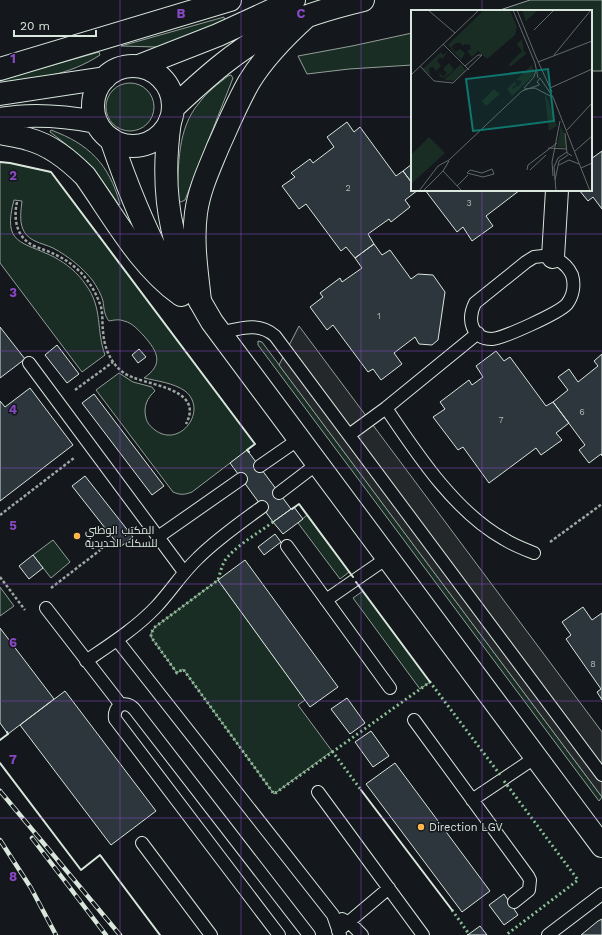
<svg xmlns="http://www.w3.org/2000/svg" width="602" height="935" font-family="'Work Sans',Cairo,sans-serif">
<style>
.green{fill:#1a2d24;stroke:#939e99}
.parking{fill:#24282b;stroke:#939e99}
.building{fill:#2c363c;stroke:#d8e6dc}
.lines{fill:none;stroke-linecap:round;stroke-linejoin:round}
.lane-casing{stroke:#d8e6dc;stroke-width:14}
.street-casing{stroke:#d8e6dc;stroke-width:24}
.secondary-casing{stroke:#d8e6dc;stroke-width:24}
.path{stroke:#9da8a2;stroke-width:2.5;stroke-dasharray:3 2;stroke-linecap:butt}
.lane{stroke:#14181c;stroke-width:12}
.street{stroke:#14181c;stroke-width:22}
.secondary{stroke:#14181c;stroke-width:22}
.rail-casing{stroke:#d8e6dc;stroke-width:4.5}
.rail{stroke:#14181c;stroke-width:3;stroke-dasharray:9;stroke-linecap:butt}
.hedge{stroke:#8ac095;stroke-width:3;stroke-dasharray:2 3;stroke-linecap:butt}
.wall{stroke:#d8e6dc;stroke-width:2}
.grid{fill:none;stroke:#8948c3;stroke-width:1;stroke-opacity:0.55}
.poi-dot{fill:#ffb74d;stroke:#14181c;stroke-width:1.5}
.labels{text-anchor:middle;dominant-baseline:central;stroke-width:3;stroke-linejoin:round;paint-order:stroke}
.number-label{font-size:9px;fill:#adbab4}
.poi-label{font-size:11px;fill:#d8e6dc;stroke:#14181c;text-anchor:start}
.inset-road{fill:none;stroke:#626a69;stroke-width:1}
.view{fill:#0f766e;fill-opacity:0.15;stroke:#0f766e;stroke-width:2}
.inset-edge{fill:none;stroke:#d8e6dc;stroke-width:2}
.grid-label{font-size:13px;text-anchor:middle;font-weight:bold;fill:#8948c3;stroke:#14181c;stroke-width:3;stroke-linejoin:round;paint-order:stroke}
</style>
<rect width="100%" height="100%" fill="#14181c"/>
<path class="green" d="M530 0H602V71H591V11H497Z
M224 17 225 22 172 45 156 47 121 46Z
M412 33V65L349 69 307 74 298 56 352 46Z
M99 52 100 55C68 76 37 78 0 84V80Z
M231 75 233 78 185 200 181 202 179 201 177 196C179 164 177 129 199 103 207 92 218 84 228 76Z
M106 107a24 24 0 1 1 48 0a24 24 0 1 1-48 0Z
M51 130C89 144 109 164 120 204L119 205C99 174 79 153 50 132Z
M0 162 10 163 51 172 255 444 192 492C184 495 180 495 173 492L96 390 119 373 133 382 152 387 155 391C147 398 143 407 146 418 147 423 151 427 155 430 180 449 209 410 185 391 174 383 157 381 144 378 164 364 158 352 144 336 138 330 133 323 124 321 119 319 114 320 109 321 104 315 104 308 103 301 101 294 97 287 93 281 83 268 68 256 53 248 47 245 41 244 35 241 18 233 20 217 22 201L14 200C2 245 22 241 54 257 67 264 78 273 86 285 103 308 96 331 105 355L82 372 0 263Z
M258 341 262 342 602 797 599 801 258 345Z
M307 515 349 572 340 579 298 523Z
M53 540 70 562 51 578 33 555Z
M218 580 305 700 298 705 332 751 274 794 183 669 177 673 151 637V633L155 627Z
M0 587 14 606 0 616Z
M363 591 430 682 420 689 353 598Z"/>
<path class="parking" d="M299 326 602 732V797L279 365Z"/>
<path class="building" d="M347 122 354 132 360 127 396 176 403 171 412 183V190H418L405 200 410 207 391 222 389 219 368 234 374 244 355 258 346 247 341 251 306 204 299 209 282 186 295 177 291 173 310 159 313 163 334 147 327 137Z
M602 151V209L593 197 588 201 579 190H591V159Z
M412 164V183L403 171Z
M425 190H520L486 216 493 226 472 241 463 227 457 232Z
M374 244 382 255 390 250 411 279 418 274 433 275 445 292 438 340 432 345 419 344 415 337 394 353 402 364 381 380 373 369 368 372 333 325 327 330 310 307 323 297 320 293 340 278 342 282 362 268 355 258Z
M0 327 25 359 0 378Z
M57 345 79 374 67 383 45 355Z
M139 349 146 357 138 363 132 355Z
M496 351 504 361 510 357 546 406 553 402 569 423 556 433 562 440 541 455 536 448 489 483 463 447 458 450 433 417 445 409 440 402 469 380 472 385 483 377 476 366Z
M602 354V456L601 454 589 463 579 450 585 445 553 402 568 390 558 377 569 369 578 382 598 366 594 361Z
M30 388 73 445 0 501V401L5 407Z
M94 394 164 486 152 495 82 403Z
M247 450 291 509 273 522 230 463Z
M85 476 133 537 120 547 72 486Z
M294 507 303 519 283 534 273 522Z
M275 534 281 542 264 555 258 547Z
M33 555 43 568 29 579 19 566Z
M245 560 338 687 310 707 218 580Z
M583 607 592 620 602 613V700L597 692 601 689 566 639 571 635 562 622Z
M0 628 54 699 8 734 0 723Z
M65 691 156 811 111 845 20 725Z
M347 698 365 723 350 734 331 709Z
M371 731 389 756 373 767 355 742Z
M395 763 490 891 462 912 366 784Z
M504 894 518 915 504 925 489 905Z
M602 919V935H581L598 921Z
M480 926 487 935H467L469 934Z"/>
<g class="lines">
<defs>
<path id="lane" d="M543 256C556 257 566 262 572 275 575 285 573 296 567 304 559 313 504 338 492 339 471 339 467 319 475 303L526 262 534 257Z
M219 333C239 329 258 321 275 336L602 775
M29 363 184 572
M386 408C417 454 455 512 504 539 513 545 524 549 534 553
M349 435 386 408 478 333
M260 466 299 439
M279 493 317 464
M158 537 241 479
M287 546 390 688
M326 600 387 558
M46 608 121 705
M117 640 333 915 340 935
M86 661C111 644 136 628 156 607 171 591 182 573 198 558 217 539 240 523 262 507
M414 720 528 876 530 880 529 890 514 902
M318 792 423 935
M472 800 536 757
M142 843 211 935
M342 919 352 925 362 935
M338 931 389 888
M279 935 115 719C113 705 126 699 135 710L309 935
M548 935 602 894"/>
<path id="street" d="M170 121C162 177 166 227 189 279 195 294 204 308 212 322L602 846
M111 139C129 192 149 242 178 290
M553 257 557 190"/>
<path id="secondary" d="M139 66 218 35 294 0
M93 106a40 40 0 1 1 80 0a40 40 0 1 1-80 0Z
M0 69 230 0
M0 94 105 78
M173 108C205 78 238 48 278 28 305 15 334 7 363 0
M0 119C32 113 64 116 96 122
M0 133C9 135 19 136 28 139 51 145 69 160 85 176 114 217 140 266 181 295
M200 301C197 272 192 243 196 213 199 190 209 169 218 147 228 125 237 103 249 82 264 57 286 35 307 16"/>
</defs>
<use href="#lane" class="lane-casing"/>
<use href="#street" class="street-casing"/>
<use href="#secondary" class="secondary-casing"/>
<path class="path" d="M17 202C13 220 17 238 34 246 41 249 48 251 54 254 65 259 75 266 83 275 91 284 97 295 101 307 103 315 102 323 103 331 104 347 110 363 124 373 142 386 206 386 186 424
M75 390 113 362
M0 515 74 458
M550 542 602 504
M0 577 25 610
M51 588 108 544"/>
<use href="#lane" class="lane"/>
<use href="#street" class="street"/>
<use href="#secondary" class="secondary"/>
<defs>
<path id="rail" d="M0 791 120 935
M32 838 106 935
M0 840 31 888 56 935"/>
</defs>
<use href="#rail" class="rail-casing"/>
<use href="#rail" class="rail"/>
<path class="hedge" d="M273 522C260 532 232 548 224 562 221 568 220 574 218 580L155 627 151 633V637L177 673 183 669 274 794 430 682 501 776
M332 751 361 790
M504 781 578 880 506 935
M452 910 469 934"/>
<path class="wall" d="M0 162 10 163 51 172 255 444 247 450 249 452
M292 509 299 504 353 577
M356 582 430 682
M0 740 8 734 7 732
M0 763 81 870 100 855 160 935
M361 790 452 910"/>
</g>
<path class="grid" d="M120 0V935M241 0V935M361 0V935M482 0V11M0 117H412M591 117H602M482 190V935M0 234H602M0 351H602M0 468H602M0 584H602M0 701H602M0 818H602"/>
<g class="poi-dot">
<circle cx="77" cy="536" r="4"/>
<circle cx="421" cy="827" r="4"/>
</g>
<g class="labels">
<g class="number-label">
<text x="348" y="188">2</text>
<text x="469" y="203">3</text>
<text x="379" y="316">1</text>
<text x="582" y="412">6</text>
<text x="501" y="420">7</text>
<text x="593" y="664">8</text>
</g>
<g class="poi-label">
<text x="85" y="530">المكتب الوطني<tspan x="85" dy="13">للسكك الحديدية</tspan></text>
<text x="429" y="827">Direction LGV</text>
</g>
</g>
<g transform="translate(411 10)">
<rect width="181" height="181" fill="#14181c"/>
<path d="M73 0H99L106 17 104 25 76 49 67 41 61 47 56 41 60 39 59 35 54 34 51 36 50 33H45L40 37 45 42 49 39 54 43 50 50 37 35ZM111 0H127L115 11ZM111 29 113 42 116 43 99 57 98 54 111 41 106 34ZM37 41 32 48H28L26 51 30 56 25 61 22 57 18 58 19 65 12 59 30 42 32 45ZM38 53 43 60 33 68 29 67 28 62 32 67 36 63 32 59ZM50 54 55 61 43 71 33 70ZM121 55 123 65 101 86 96 79 104 71 105 76H102L101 79 109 75 111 71 105 70ZM83 79 89 84 75 96 71 91ZM135 85 146 116 138 121 134 86ZM150 116 155 129V138L146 137ZM18 127 34 143 0 174V145Z" fill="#1a2d24"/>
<path class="inset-road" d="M17 0 44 23M102 0 124 53 127 68M106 0 125 47M123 20 143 0M32 34 58 60M143 45 180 0M125 47 141 82M127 52 181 31M9 56 23 71 42 73 71 45H67L54 56M0 65 68 0M129 75 126 72 129 68 142 87 179 181M113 78 123 67 125 60M139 78 181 59M113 79 124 78 139 86M156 120 181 93M154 123 156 143 161 146M137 138 156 139M164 141 181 126M148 155 158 150 168 154M170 158 181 153M81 159 83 164 72 167 56 163 59 160 71 163ZM116 160 117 155 146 133M119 160 135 145M32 161 51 181M142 166 141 152 149 111M144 170 148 151 157 145M46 176 57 165M8 181 27 156 38 150 111 81 128 75M12 181 32 161 38 151M145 181 143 157 147 148 156 142"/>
<path class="view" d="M137 59 143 111 62 121 55 69Z"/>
<rect width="181" height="181" class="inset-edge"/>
</g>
<g class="grid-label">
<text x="181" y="18">B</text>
<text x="301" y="18">C</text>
<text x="13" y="63">1</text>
<text x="13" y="180">2</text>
<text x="13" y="297">3</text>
<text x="13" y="414">4</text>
<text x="13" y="530">5</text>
<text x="13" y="647">6</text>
<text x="13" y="764">7</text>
<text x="13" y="881">8</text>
</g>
<path d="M14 30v6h82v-6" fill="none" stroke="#d8e6dc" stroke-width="2"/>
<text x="20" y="30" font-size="12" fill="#d8e6dc" stroke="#14181c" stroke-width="3" paint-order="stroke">20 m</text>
</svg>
